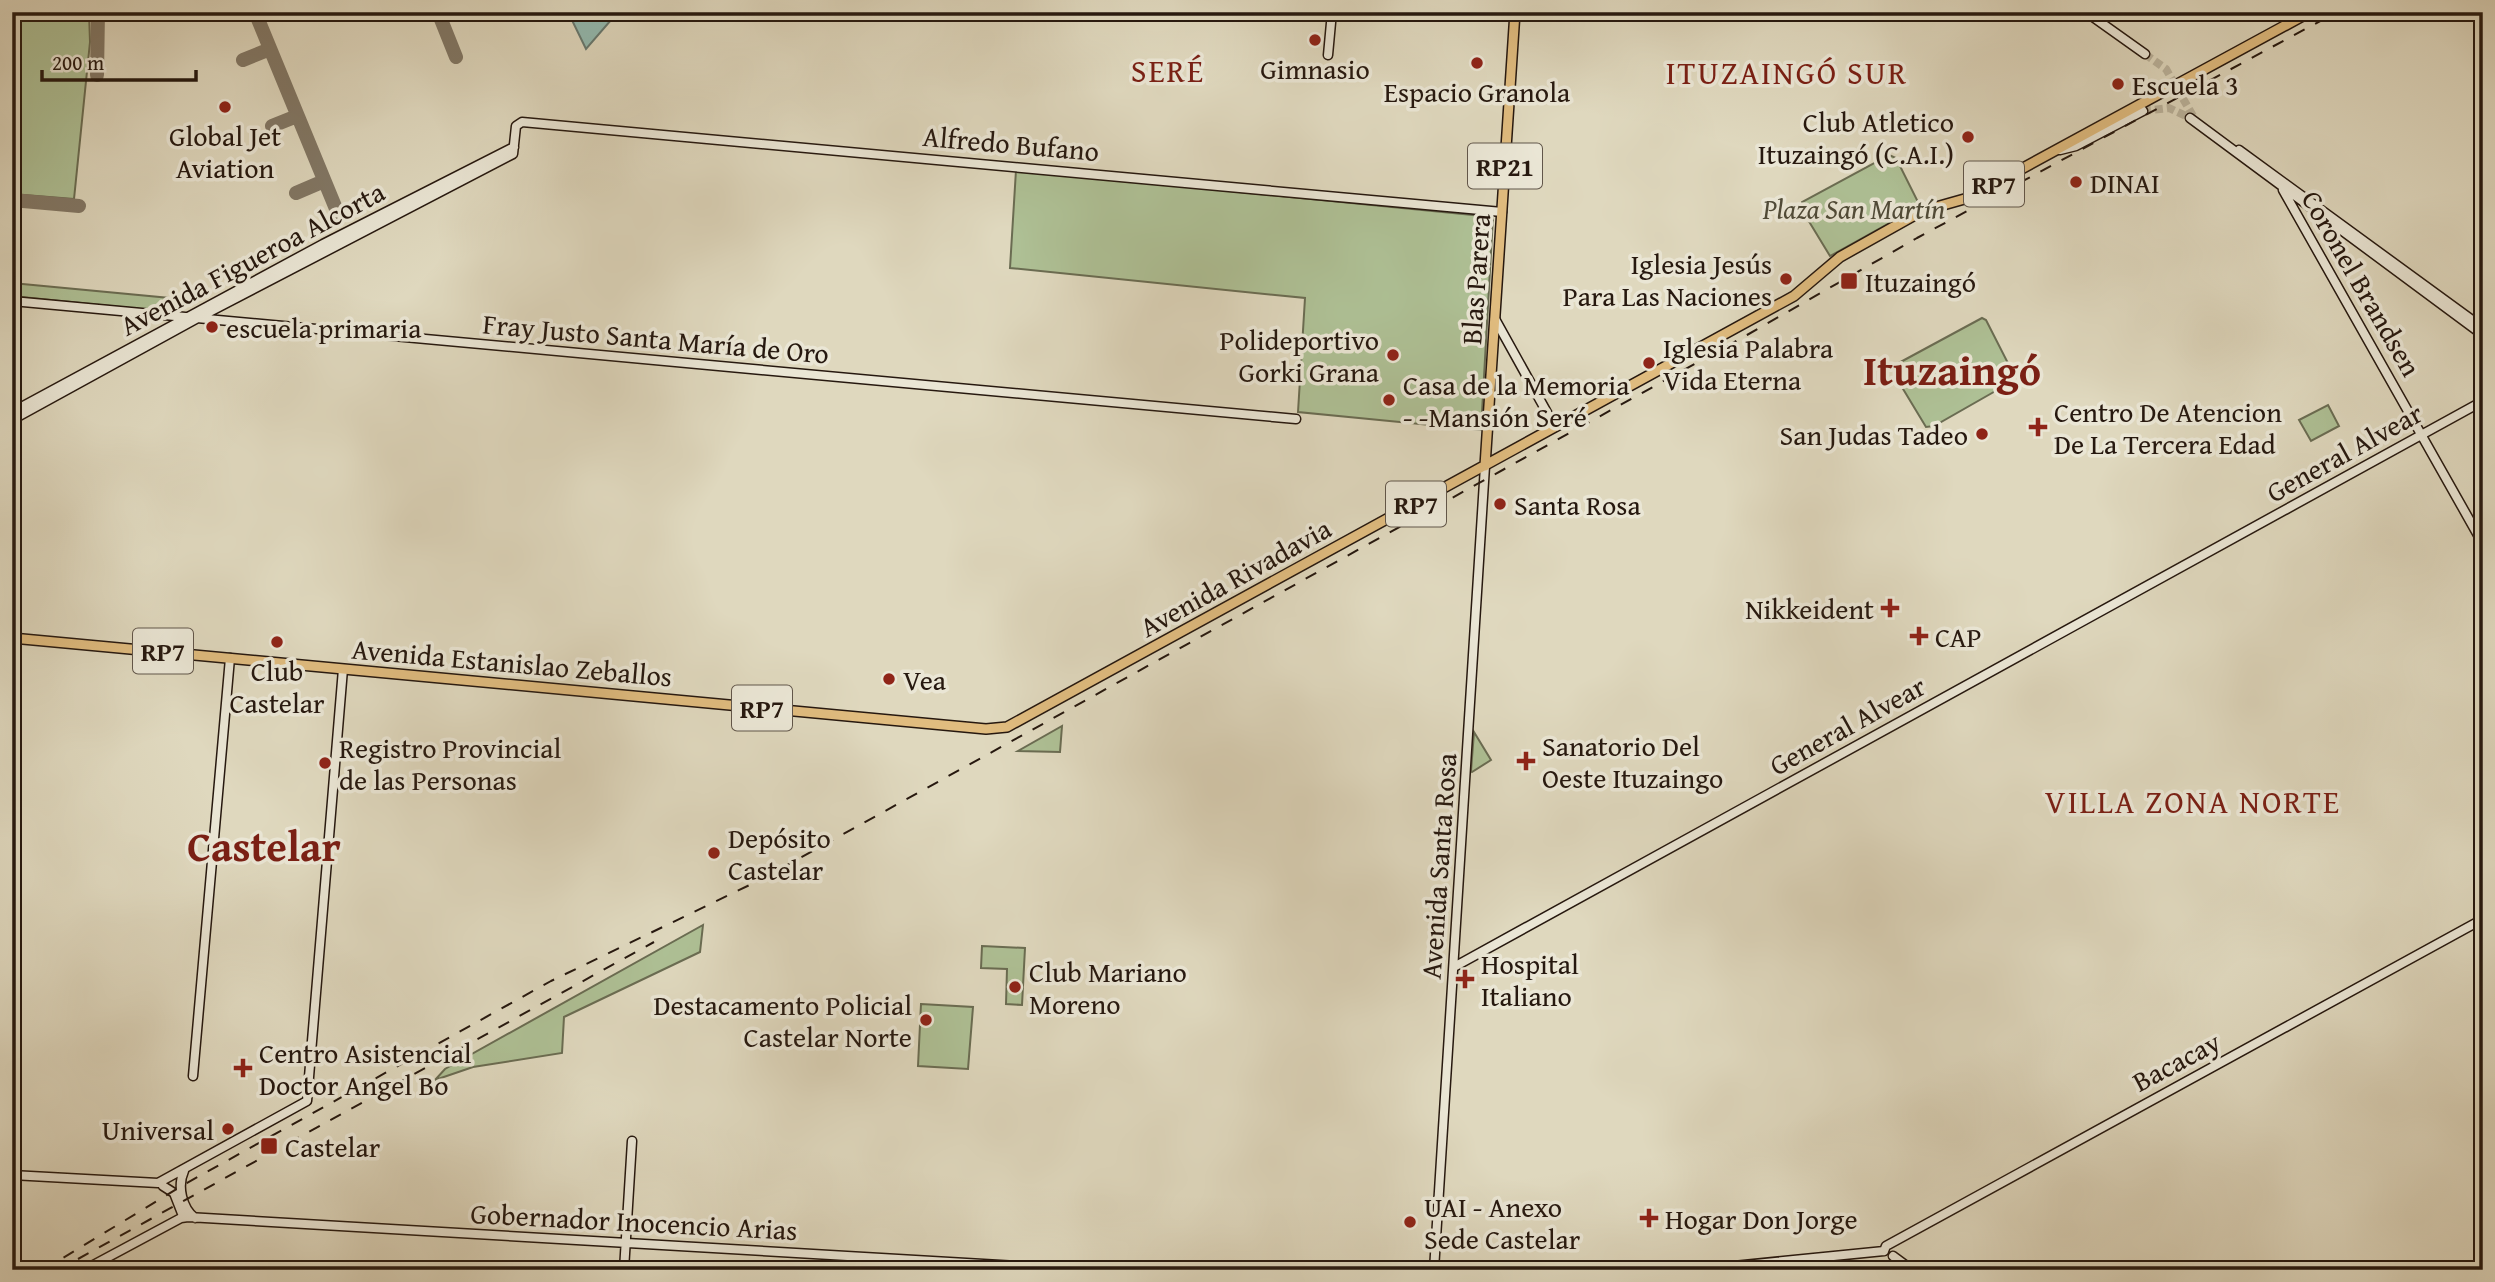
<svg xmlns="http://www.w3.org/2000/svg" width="2495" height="1282" font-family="'Gentium Book Plus',serif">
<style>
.green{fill:#aec095;stroke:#6a6c52;stroke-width:2}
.water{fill:#93bab0;stroke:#677970;stroke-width:2}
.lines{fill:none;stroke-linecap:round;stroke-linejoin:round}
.taxiway{stroke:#827866;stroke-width:14}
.secondary-tunnel{stroke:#bab29b;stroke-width:8;stroke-dasharray:8 4;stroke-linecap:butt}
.secondary-casing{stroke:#26180f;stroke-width:11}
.primary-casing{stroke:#26180f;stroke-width:12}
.secondary{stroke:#eae6d5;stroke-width:8}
.primary{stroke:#e0bc7f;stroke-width:9}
.rail{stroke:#26180f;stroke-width:2;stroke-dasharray:12 12;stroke-linecap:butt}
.poi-dot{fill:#8f2418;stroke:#eae6d5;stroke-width:2.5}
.labels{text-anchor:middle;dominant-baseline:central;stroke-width:7;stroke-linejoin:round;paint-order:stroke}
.shield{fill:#eae6d5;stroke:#61564a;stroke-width:2}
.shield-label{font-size:26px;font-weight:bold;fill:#26180f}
.poi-label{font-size:28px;fill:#26180f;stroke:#eae6d5;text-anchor:start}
.street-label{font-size:28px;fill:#26180f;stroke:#eae6d5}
.park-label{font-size:28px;font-style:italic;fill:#4f4a37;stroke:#eae6d5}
.quarter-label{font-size:32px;letter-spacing:2px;fill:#7a1f14;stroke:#eae6d5}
.town-label{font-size:42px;font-weight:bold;fill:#7a1f14;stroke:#eae6d5}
</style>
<rect width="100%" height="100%" fill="#dfd8be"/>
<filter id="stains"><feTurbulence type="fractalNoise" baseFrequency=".00286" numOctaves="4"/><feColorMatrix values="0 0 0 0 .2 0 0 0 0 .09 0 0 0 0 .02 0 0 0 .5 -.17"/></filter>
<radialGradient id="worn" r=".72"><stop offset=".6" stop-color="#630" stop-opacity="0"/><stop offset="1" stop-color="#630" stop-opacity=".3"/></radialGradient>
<path class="green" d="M12 12H89L90 42 74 199 12 194Z
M1889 155 1896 158 1920 206 1830 256 1802 210V202Z
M1016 170 1493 217 1481 430 1298 412 1305 298 1010 268Z
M12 283 170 298 150 310 12 296Z
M1982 318 1986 320 2013 373V381L1934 426 1926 427 1894 374 1895 365Z
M2328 405 2339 426 2311 441 2299 420Z
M1062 726 1060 752 1018 751Z
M1474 732 1491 760 1472 772 1471 771Z
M703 925 700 952 564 1017 562 1053 473 1067 435 1080 445 1069Z
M982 946 1025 948 1022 1005 1006 1004 1007 969 981 968Z
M921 1004 973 1007 968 1069 918 1066Z"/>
<path class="water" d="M568 12H618L586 49Z"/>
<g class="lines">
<path class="taxiway" d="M255 12 339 216
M438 12 456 57
M243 60 270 49
M97 75 98 12
M272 126 297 116
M296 193 324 181
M12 200 79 206"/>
<path class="secondary-tunnel" d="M2145 54 2166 69 2193 116
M2143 111 2169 108 2190 118"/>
<defs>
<path id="secondary" d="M2086 12 2145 54
M1328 55 1332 12
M2190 118 2483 335
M2060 150 2076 146 2143 111
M2239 150 2483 328
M2283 190 2483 544
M12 301 1296 419
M1495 319 1555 427
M12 412 323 244 514 147
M12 420 196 319 513 154 516 126 522 122 1502 212
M1454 967 2483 401
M193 1076 230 658
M184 1171C177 1186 182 1208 195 1218
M12 1175 158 1183 307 1101 343 669
M163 1186 174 1193 183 1216
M1884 1251 1886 1246 2483 919
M1893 1256 1912 1270
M84 1270 181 1218 188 1217 1084 1270
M624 1270 632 1141
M1434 1270 1485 466
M1694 1270 1884 1251"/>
<path id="primary" d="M1485 466 1515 12
M12 638 986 729 1007 727 1794 296 1840 257 1922 211 1968 198 2310 12"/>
</defs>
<use href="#secondary" class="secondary-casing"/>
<use href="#primary" class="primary-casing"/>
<use href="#secondary" class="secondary"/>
<use href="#primary" class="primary"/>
<path class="rail" d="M78 1259 654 942
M43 1270 185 1184 551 981 762 879 1747 335 1917 238 2337 12"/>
</g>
<g class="poi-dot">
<circle cx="1315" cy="40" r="7"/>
<circle cx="1477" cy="63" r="7"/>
<circle cx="2118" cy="84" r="7"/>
<circle cx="225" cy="107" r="7"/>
<circle cx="1968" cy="137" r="7"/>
<circle cx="2076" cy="182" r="7"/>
<circle cx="1786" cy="279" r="7"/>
<rect x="1840" y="272" width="18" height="18" rx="3.5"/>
<circle cx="212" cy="327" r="7"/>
<circle cx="1393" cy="355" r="7"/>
<circle cx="1649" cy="363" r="7"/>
<circle cx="1389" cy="400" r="7"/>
<path d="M2034.5 416.5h7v7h7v7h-7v7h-7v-7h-7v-7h7z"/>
<circle cx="1982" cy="434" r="7"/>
<circle cx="1500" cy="504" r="7"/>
<path d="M1886.5 597.5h7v7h7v7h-7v7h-7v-7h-7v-7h7z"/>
<path d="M1915.5 625.5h7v7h7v7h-7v7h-7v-7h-7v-7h7z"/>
<circle cx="277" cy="642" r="7"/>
<circle cx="889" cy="679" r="7"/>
<path d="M1522.5 750.5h7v7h7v7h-7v7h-7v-7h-7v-7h7z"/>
<circle cx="325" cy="763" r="7"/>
<circle cx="714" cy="853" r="7"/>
<path d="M1461.5 968.5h7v7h7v7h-7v7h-7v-7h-7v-7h7z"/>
<circle cx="1015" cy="987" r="7"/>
<circle cx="926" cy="1020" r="7"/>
<path d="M239.5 1057.5h7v7h7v7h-7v7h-7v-7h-7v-7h7z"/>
<circle cx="228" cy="1129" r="7"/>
<rect x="260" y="1137" width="18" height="18" rx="3.5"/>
<path d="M1645.5 1207.5h7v7h7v7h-7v7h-7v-7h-7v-7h7z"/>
<circle cx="1410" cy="1222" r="7"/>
</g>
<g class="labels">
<g class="shield">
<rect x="1468" y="143.5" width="74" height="45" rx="5"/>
<rect x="1964" y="161.5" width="60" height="45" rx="5"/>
<rect x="1386" y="481.5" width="60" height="45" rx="5"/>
<rect x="133" y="628.5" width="60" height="45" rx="5"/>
<rect x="732" y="685.5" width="60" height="45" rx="5"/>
</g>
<g class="shield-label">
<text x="1505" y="166">RP21</text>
<text x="1994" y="184">RP7</text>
<text x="1416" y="504">RP7</text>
<text x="163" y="651">RP7</text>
<text x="762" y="708">RP7</text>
</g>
<g class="poi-label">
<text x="1315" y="68" text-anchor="middle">Gimnasio</text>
<text x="2132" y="84">Escuela 3</text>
<text x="1477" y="91" text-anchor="middle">Espacio Granola</text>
<text x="1954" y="121" text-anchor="end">Club Atletico<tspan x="1954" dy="32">Ituzaingó (C.A.I.)</tspan></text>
<text x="225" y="135" text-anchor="middle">Global Jet<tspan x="225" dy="32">Aviation</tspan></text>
<text x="2090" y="182">DINAI</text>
<text x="1772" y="263" text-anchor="end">Iglesia Jesús<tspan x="1772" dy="32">Para Las Naciones</tspan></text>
<text x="1865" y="281">Ituzaingó</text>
<text x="226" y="327">escuela primaria</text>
<text x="1379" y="339" text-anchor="end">Polideportivo<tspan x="1379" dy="32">Gorki Grana</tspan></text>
<text x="1663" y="347">Iglesia Palabra<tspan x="1663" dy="32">Vida Eterna</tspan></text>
<text x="1403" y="384">Casa de la Memoria<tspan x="1403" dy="32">- -Mansión Seré</tspan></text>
<text x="2054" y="411">Centro De Atencion<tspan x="2054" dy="32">De La Tercera Edad</tspan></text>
<text x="1968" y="434" text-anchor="end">San Judas Tadeo</text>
<text x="1514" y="504">Santa Rosa</text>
<text x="1874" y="608" text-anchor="end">Nikkeident</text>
<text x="1935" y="636">CAP</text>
<text x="277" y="670" text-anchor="middle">Club<tspan x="277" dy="32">Castelar</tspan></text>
<text x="903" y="679">Vea</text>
<text x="1542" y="745">Sanatorio Del<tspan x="1542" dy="32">Oeste Ituzaingo</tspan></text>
<text x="339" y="747">Registro Provincial<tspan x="339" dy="32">de las Personas</tspan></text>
<text x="728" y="837">Depósito<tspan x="728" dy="32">Castelar</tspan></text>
<text x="1481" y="963">Hospital<tspan x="1481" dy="32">Italiano</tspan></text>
<text x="1029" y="971">Club Mariano<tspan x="1029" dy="32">Moreno</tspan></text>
<text x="912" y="1004" text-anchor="end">Destacamento Policial<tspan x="912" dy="32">Castelar Norte</tspan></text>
<text x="259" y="1052">Centro Asistencial<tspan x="259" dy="32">Doctor Angel Bo</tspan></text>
<text x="214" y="1129" text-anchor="end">Universal</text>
<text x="285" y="1146">Castelar</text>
<text x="1424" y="1206">UAI - Anexo<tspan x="1424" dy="32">Sede Castelar</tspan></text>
<text x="1665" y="1218">Hogar Don Jorge</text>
</g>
<g class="street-label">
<text transform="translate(1011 143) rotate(5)">Alfredo Bufano</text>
<text transform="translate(252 258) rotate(-28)">Avenida Figueroa Alcorta</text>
<text transform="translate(1475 279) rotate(-86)">Blas Parera</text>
<text transform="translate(2362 283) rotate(60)">Coronel Brandsen</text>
<text transform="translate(656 338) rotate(5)">Fray Justo Santa María de Oro</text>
<text transform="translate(2344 452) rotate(-29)">General Alvear</text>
<text transform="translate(1235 577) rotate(-29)">Avenida Rivadavia</text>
<text transform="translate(512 662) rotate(5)">Avenida Estanislao Zeballos</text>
<text transform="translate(1847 725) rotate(-29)">General Alvear</text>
<text transform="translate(1438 866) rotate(-86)">Avenida Santa Rosa</text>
<text transform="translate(2176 1061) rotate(-28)">Bacacay</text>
<text transform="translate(634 1221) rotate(3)">Gobernador Inocencio Arias</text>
</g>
<g class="park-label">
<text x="1854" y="208">Plaza San Martín</text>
</g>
<g class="quarter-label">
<text x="1168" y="70">SERÉ</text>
<text x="1787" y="72">ITUZAINGÓ SUR</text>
<text x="2193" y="801">VILLA ZONA NORTE</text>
</g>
<g class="town-label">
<text x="1952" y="369">Ituzaingó</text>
<text x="264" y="845">Castelar</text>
</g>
</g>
<rect width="2495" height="1282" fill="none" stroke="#dfd8be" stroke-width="42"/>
<rect x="14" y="14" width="2467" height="1254" fill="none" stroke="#26180f" stroke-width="3.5"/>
<rect x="21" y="21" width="2453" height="1240" fill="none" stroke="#26180f" stroke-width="2"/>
<path d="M42 70v10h154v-10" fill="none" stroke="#26180f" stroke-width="3.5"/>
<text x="52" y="70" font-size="21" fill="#26180f" stroke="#eae6d5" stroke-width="5" paint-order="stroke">200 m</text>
<rect width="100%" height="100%" filter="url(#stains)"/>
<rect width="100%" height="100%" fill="url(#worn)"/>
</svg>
